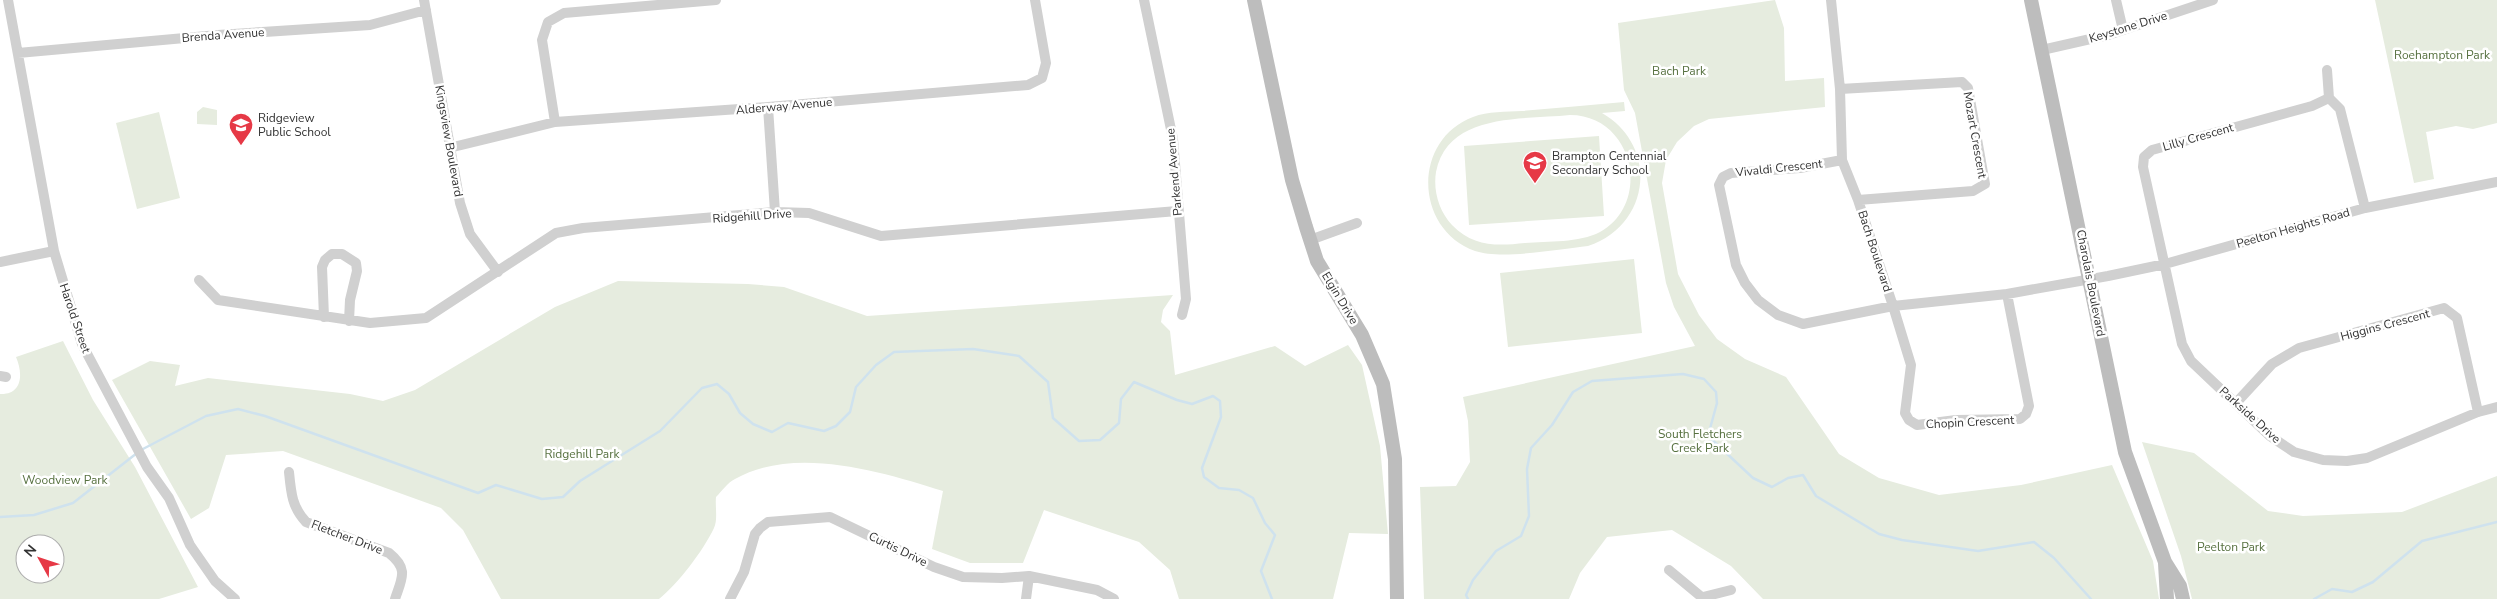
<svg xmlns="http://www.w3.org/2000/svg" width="2497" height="599" font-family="'Nunito Sans',sans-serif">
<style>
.park{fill:#e6ecdf;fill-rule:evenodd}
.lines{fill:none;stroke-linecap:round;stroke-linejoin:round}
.stream{stroke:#cfe2ee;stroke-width:2.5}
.street{stroke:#d0d0d0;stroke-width:10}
.secondary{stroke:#bdbdbd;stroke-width:14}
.labels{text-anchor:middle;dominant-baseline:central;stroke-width:5;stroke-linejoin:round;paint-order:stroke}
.street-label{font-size:12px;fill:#333;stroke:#fff}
.park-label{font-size:12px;fill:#56703f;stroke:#fff}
.poi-label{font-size:12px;fill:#333;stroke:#fff;text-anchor:start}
</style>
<rect width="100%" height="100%" fill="#fff"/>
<path class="park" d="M1775 0 1784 28 1785 81 1824 78 1825 107 1709 119 1694 126 1677 142 1666 160 1662 183 1678 274 1699 315 1717 339 1745 359 1786 377 1839 454 1879 478 1939 495 2021 485 2112 465 2153 561 2159 599H1763L1731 566 1672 530 1607 537 1580 573 1569 599H1424L1420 487 1456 486 1470 462 1468 421 1463 397 1695 346 1674 307 1666 283 1635 113 1624 90 1618 23Z
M2375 0H2497V123L2473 129 2456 126 2426 132 2434 179 2414 183Z
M1624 102 1625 111 1602 113C1659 146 1651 225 1588 246 1559 249 1502 260 1475 251 1414 229 1412 140 1473 117 1488 111 1506 112 1522 111 1556 108 1590 105 1624 102ZM1570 115C1633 115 1653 202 1600 232 1579 243 1548 241 1525 243 1497 246 1473 247 1452 225 1439 211 1433 191 1436 172 1448 112 1523 120 1570 115Z
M203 107 217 110V125L197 124V112Z
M159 112 180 198 137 209 116 123Z
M1599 136 1604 216 1469 225 1464 146Z
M1634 259 1642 333 1508 347 1500 273Z
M618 281 748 284 784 287 867 316 1173 295 1163 310 1161 322 1170 331 1175 375 1275 346 1305 366 1348 345 1362 365 1380 446 1388 534 1349 533 1333 599H1179L1170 570 1139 542 1044 510 1023 563H970L932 549 943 491C882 472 795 445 735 479 728 482 722 491 716 497 715 506 718 520 714 528 703 551 678 584 659 599H501L463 530 441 508 283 451 226 455 209 508 191 519 112 380 150 361 180 365 175 386 208 378 350 394 383 401 415 390 555 307Z
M63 341 93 400 135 467 198 587 159 599H0V394C23 395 23 373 16 357ZM25 544H55V574H25Z
M2142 442 2194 453 2268 511 2303 516 2402 512 2497 476V599H2192L2181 556Z"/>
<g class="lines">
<path class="stream" d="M1717 403 1708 436 1753 478 1772 487 1788 478 1803 475 1816 496 1879 534 1902 540 1978 551 2034 542 2054 558 2091 599
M141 450 206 416 238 409 265 416 478 493 496 485 542 499 563 497 580 481 660 431 702 388 717 384 729 394 740 413 753 424 772 432 788 423 824 431 836 426 850 412 856 387 876 365 894 352 973 349 1019 356 1048 382 1053 418 1079 441 1100 440 1119 423 1121 399 1134 382 1177 400 1192 404 1213 396 1220 401 1221 417 1202 468 1204 477 1219 488 1239 490 1253 498 1265 523 1275 535 1261 571 1272 599
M0 517 34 515 73 503 137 453
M1468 599 1466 595 1473 580 1496 551 1521 536 1529 516 1527 469 1531 448 1552 425 1573 392 1592 381 1683 374 1704 379 1716 392 1717 404
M2314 599 2332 589 2352 592 2373 582 2422 541 2497 522"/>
<path class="street" d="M8 0 54 251 82 344 147 467 169 498 190 545 215 581 235 599
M424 0 460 203 470 234 498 272
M1144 0 1173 139 1186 299 1182 315
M1831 0 1840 89 1842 160 1858 200 1893 306 2007 294 2108 276 2165 264 2365 208 2497 182
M2116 0 2123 30
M2042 50 2108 35 2213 0
M18 53 218 35 370 25 426 10
M2327 70 2329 98
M1840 89 1962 82 1968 88 1985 184 1973 191 1858 200
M768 107 775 212
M555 122 542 40 548 22 564 13 716 0
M449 148 555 122 768 107 1028 85 1042 78 1046 63 1035 0
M1842 160 1800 168 1731 173 1723 177 1719 185 1736 265 1745 283 1758 300 1778 315 1803 324 1893 306 1911 365 1905 413 1909 420 1917 425 1956 420 2020 419 2026 414 2029 406 2007 294
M2365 208 2340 109 2329 98 2312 106 2152 150 2144 157 2143 167 2182 344 2191 361 2270 436 2294 452 2323 460 2347 461 2367 458 2478 412 2497 407
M1310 240 1357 223
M0 262 54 251
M199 280 218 300 370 323 426 318 556 233 583 228 775 212 809 213 881 236 1177 211
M324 317 322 267 325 260 332 254H342L356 263 357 271 350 300 349 321
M0 376 6 377
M2236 403 2272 364 2299 348 2444 308 2457 318 2478 412
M289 472C291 493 292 507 306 522L389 553C409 569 402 578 395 599
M1669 570 1704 599
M1703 597 1731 590
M730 599 744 572 755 534 760 528 768 522 830 517 934 567 963 577 1002 578 1029 576 1097 590 1114 599
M1026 599 1029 576"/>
<path class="secondary" d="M1254 0 1292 180 1306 227 1317 261 1362 335 1383 384 1395 459 1397 599
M2031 0 2125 452 2165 562 2180 586 2183 599
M2165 563 2167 599"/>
</g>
<defs>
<symbol id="school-pin" viewBox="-11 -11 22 30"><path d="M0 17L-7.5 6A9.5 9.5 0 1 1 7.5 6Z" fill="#e63946" stroke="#fff"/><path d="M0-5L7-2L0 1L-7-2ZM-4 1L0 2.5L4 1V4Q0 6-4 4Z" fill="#fff"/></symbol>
</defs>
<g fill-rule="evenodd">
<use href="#school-pin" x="227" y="111" width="28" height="38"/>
<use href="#school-pin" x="1521" y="149" width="28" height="38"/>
</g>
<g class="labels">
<g class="street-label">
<text transform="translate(2128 27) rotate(-17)">Keystone Drive</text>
<text transform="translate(223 35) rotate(-4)">Brenda Avenue</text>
<text transform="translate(784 106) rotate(-5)">Alderway Avenue</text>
<text transform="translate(1975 135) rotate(80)">Mozart Crescent</text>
<text transform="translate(2198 137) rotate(-16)">Lilly Crescent</text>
<text transform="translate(449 141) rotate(80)">Kingsview Boulevard</text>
<text transform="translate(1779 168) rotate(-6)">Vivaldi Crescent</text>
<text transform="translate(1174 172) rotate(-95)">Parkend Avenue</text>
<text transform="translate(752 216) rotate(-4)">Ridgehill Drive</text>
<text transform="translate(2293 228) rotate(-16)">Peelton Heights Road</text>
<text transform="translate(1875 251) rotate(72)">Bach Boulevard</text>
<text transform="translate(2091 283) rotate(79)">Charolais Boulevard</text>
<text transform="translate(1340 298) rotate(59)">Elgin Drive</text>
<text transform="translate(75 318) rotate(71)">Harold Street</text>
<text transform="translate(2385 325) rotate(-15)">Higgins Crescent</text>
<text transform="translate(2250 415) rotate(42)">Parkside Drive</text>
<text transform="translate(1970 422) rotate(-3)">Chopin Crescent</text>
<text transform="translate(347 537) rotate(21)">Fletcher Drive</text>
<text transform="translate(898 549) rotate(26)">Curtis Drive</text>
</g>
<g class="park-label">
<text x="2442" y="55">Roehampton Park</text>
<text x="1679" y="71">Bach Park</text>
<text x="1700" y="434">South Fletchers<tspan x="1700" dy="14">Creek Park</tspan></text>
<text x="582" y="454">Ridgehill Park</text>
<text x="65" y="480">Woodview Park</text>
<text x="2231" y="547">Peelton Park</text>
</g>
<g class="poi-label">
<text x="258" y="118">Ridgeview<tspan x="258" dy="14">Public School</tspan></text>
<text x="1552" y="156">Brampton Centennial<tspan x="1552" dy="14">Secondary School</tspan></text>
</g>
</g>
<g transform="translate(40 559) rotate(310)"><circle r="24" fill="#ffffff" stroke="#adadad"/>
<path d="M0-4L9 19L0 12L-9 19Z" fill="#e63946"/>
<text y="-8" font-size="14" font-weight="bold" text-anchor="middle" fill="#333333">N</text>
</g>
</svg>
